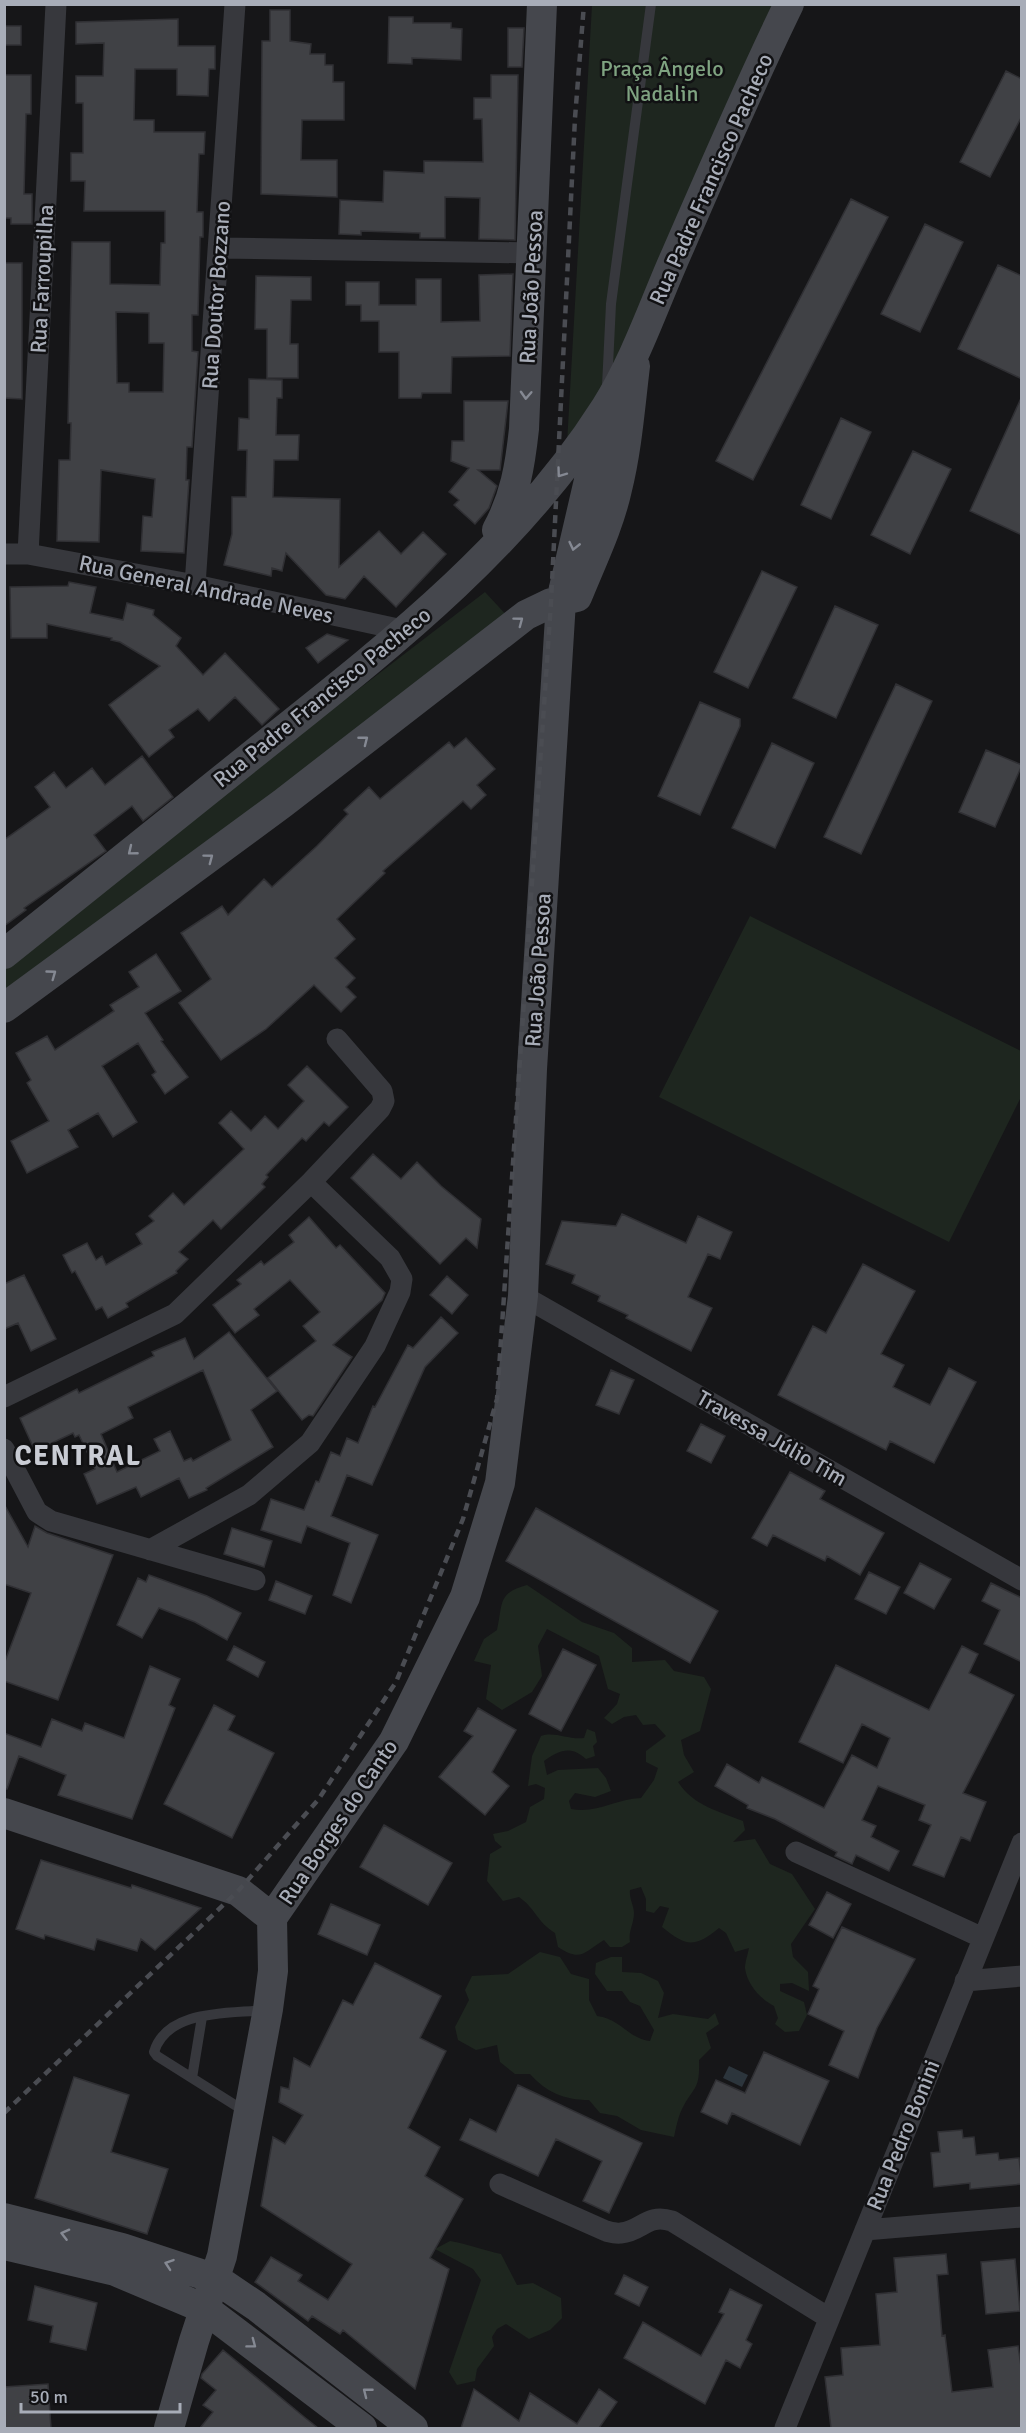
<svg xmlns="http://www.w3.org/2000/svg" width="1026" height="2433" font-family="Signika,sans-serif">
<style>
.green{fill:#1e261f}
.water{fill:#2c353c}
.building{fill:#404145;stroke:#303034;stroke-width:1.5;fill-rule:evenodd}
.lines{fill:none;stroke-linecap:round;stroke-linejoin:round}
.lane{stroke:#37383d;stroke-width:10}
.street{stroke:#37383d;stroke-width:21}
.secondary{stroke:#45474d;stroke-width:30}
.rail{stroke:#4a4c52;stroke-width:4.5;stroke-dasharray:8 6;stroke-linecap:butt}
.oneway{stroke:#858993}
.labels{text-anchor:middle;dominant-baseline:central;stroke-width:5;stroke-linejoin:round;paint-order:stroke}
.park-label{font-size:22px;fill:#7fa381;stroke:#111113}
.street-label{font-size:22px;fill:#a8adb8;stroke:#111113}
.district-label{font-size:28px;font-weight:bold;letter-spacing:1.5px;fill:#c9ccd4;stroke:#111113}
</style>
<rect width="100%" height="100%" fill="#161618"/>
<path class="green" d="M592 5H783L611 375 567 444Z
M485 592 510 619 5 999V961Z
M750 916 1021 1051V1097L949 1242 659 1097Z
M527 1585 582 1622 614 1633 632 1648V1662L665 1660 674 1671 704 1677 711 1689 700 1731 681 1740 684 1755 694 1772 678 1782C694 1806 718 1811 743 1821L745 1830 733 1842 755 1839 770 1864 792 1874 815 1909 791 1944 793 1957 808 1972 809 1991 792 1983 780 1984V1991L804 2002 807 2015 799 2031 785 2032 775 2024 778 2018 774 2006C760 1999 747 1984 745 1968 745 1962 748 1954 749 1948L735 1952 726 1933 719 1928C694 1948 687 1947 662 1927L669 1908 660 1906 654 1913 646 1911V1899L641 1887 630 1890C629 1899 634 1905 634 1913 634 1924 628 1931 630 1942L622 1947H610L604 1940C583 1953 581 1962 558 1947L555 1933C536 1921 537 1910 519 1897L503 1901 487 1881 490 1854 502 1847 495 1841 493 1834 508 1831 526 1822 530 1807 544 1799 545 1788 536 1784 528 1786 532 1756 541 1736C555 1731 568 1740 584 1738L587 1729 595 1732 597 1742 593 1746 595 1756 586 1759C571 1745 559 1750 544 1761L547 1775 558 1770 598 1768 606 1778 611 1791 595 1797 575 1793 569 1801 571 1809C597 1814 615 1799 641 1798L654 1780 658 1768 646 1762V1751L666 1736 655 1724 643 1725 636 1715 624 1717 612 1724 604 1718 617 1704 620 1694 608 1689 599 1656 547 1629 538 1646 542 1676 532 1692 502 1710 486 1699 491 1665 474 1661 484 1639 497 1630C503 1604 497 1593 527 1585Z
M540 1952 560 1957 571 1974 589 1979V2000L597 2016C621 2019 627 2038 650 2041L654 2030 640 2006 630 2002 622 1991H607L595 1974 596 1963 611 1957H622V1972L641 1973 658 1981 664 1993 658 2018 673 2014 708 2019 715 2013 719 2024 706 2033 711 2048 699 2060C700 2091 694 2085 682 2109 678 2117 676 2128 674 2137L641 2130 617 2116 600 2113 589 2100C564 2100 546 2092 530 2074H515L500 2062 497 2045 476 2050 458 2040 455 2027 469 2000 465 1990 472 1976 508 1974Z
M450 2241C468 2244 483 2250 501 2254L517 2285 533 2283 561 2298 562 2318 550 2330 529 2339 506 2324 497 2329 492 2337 494 2346 477 2369 475 2381 457 2385 449 2372 481 2280 473 2269 435 2249Z"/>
<path class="water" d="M729 2066 748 2075 742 2087 723 2078Z"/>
<path class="building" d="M270 10H290V41L311 44 310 54H325V65H333V82H344V120H302L301 160H337V197L261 194 262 41H270Z
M389 17H413V23H451V28L462 29 461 60 412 58V64L388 63Z
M178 19V46H215V69H209L208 96 177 95V69H135L134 120H154V132H205L204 154H199L197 212H203V237H200L198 315H192V351L198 352 192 447H187L186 480H189L184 553 141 551 143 516 152 517 155 479 101 470 99 542 57 541 59 460H70L71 423H68L72 242H110V284L160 285 161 243H165V211H84L85 181H71V153H83V103H76V76H103L104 43 76 44V22ZM116 312 149 313V343H164L163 392H129V383H117Z
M4 26H21V45H4Z
M508 28H524L522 67H508Z
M1006 71 1022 79V116L990 177 960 162Z
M4 75H31V114H26L24 194H32V224H11V218H4Z
M491 75H518L515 240 479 239 480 198 445 197V238H420V233L361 231V235L339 234 340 200 383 202 384 171 424 173V161L483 162 482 119H474V98H491Z
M851 199 888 217 753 480 716 461Z
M925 224 963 242 920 332 881 314Z
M4 263H22V399L4 398Z
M998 265 1022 276V379L958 349Z
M513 274 510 356 452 357 451 393H422L421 398H399V352H379V321H361V305H346V282H379V305H416V279H441V322L480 321 479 275Z
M256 276 311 277V300H291L290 344H298V378H267V329H255Z
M249 379 282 380V398H277L276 435H299L298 460H274L273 497 340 499 339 567 379 531 401 554 423 532 446 554 396 607 364 576 345 599 326 595 286 553 282 571 272 568 271 576 224 565 232 534V497H246L247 450H238L239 418 249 419Z
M1022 396V535L970 511Z
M464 401H508L500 470H478L497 486 489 508 475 524 454 505 459 500 449 492 469 468 451 461 452 441H464Z
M841 418 871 432 831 519 801 505Z
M913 451 951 469 910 554 871 535Z
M762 571 797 587 748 688 714 672Z
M69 582 96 587 90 613 123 620 127 603 154 610 153 615 181 638 176 646 203 675 225 653 279 709 262 725 235 697 209 721 198 709 169 730 174 737 149 757 109 705 160 666 120 642 111 640 112 638 47 624V638H11L10 587 68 586Z
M835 606 878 625 836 718 793 698Z
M327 634 348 640 318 663 306 648Z
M896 684 932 701 861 854 824 837Z
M700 702 740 719V726L700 815 658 796Z
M466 738 495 769 477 785 486 795 471 809 463 801 383 871 385 873 337 919 355 939 335 958 355 978 346 987 356 997 341 1012 314 985 266 1029 221 1060 179 1003 211 979 181 933 222 906 228 915 264 879 272 887 317 846 348 814 344 810 369 787 380 799 449 742 454 748Z
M772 743 814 763 775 848 732 828Z
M986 750 1022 765 995 827 959 812Z
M142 756 173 797 143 821 132 806 94 835 106 851 24 908 26 910 4 926V840L50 807 35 787 54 772 66 788 92 768 105 785Z
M156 954 181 991 145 1013 163 1040 161 1041 188 1077 165 1094 152 1075 156 1072 138 1043 102 1066 137 1122 113 1137 98 1113 68 1130 78 1147 27 1173 11 1141 49 1121 27 1083 31 1080 16 1053 47 1036 55 1050 114 1011 110 1005 139 987 129 972Z
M307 1066 348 1107 329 1126 324 1122 306 1141 302 1138 266 1175 268 1177 262 1184 265 1187 221 1229 213 1220 179 1252 188 1259 176 1271 177 1273 126 1303 128 1307 108 1318 102 1307 96 1310 75 1271 72 1273 63 1255 87 1243 96 1260 102 1256 106 1265 142 1244 136 1234 154 1221 149 1216 173 1193 184 1205 244 1149 219 1123 231 1111 251 1131 265 1116 278 1129 304 1101 288 1085Z
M373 1154 401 1179 417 1162 441 1186 481 1219 477 1248 466 1238 440 1264 351 1178Z
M622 1214 686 1243 698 1216 732 1232 720 1259 708 1254 688 1297 712 1308 691 1351 626 1318 628 1315 598 1301 600 1296 572 1283 575 1275 546 1264 562 1221 616 1226Z
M309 1217 336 1248 340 1245 385 1293 382 1300 333 1345 352 1357 313 1416 309 1415 302 1420 268 1378 316 1341 303 1326 320 1312 290 1280 254 1309 259 1315 235 1333 213 1305 241 1284 237 1280 261 1261 264 1265 294 1242 289 1235Z
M863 1264 915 1291 881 1354 904 1365 893 1387 930 1405 949 1368 976 1382 934 1463 890 1441 886 1450 778 1395 813 1326 826 1333Z
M24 1275 56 1339 31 1351 18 1323 4 1329V1284Z
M447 1276 468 1295 452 1314 430 1295Z
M441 1317 458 1333 425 1367 372 1485 347 1475 331 1516 378 1535 351 1603 333 1595 350 1543 307 1526 301 1543 261 1530 271 1499 304 1510 316 1481 319 1482 331 1452 340 1456 347 1438 358 1443 373 1406 375 1407 408 1345 413 1348Z
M229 1332 277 1391 251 1410 273 1447 206 1488 207 1490 189 1498 179 1478 141 1497 136 1487 97 1504 84 1474 95 1469 79 1435 75 1437 73 1433 35 1451 20 1418 77 1389 79 1393 154 1356 152 1352 185 1338 194 1359ZM203 1370 231 1440 193 1461 191 1458 184 1461 170 1431 154 1439 160 1451 117 1472 101 1434 133 1418 128 1407Z
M611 1370 634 1380 619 1414 596 1405Z
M701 1424 725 1436 711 1463 687 1451Z
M790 1472 825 1491 820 1499 884 1533 860 1575 827 1556 825 1561 773 1535 767 1546 752 1538Z
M4 1504 28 1547 35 1526 47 1533 113 1555 58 1700 4 1681V1664L31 1593 4 1584Z
M536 1508 718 1611 690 1663 506 1561Z
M232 1528 272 1541 264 1567 224 1554Z
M920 1563 951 1579 934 1609 904 1593Z
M869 1572 900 1587 886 1614 855 1599Z
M149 1575 207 1596 241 1613 227 1640 195 1622 159 1608 142 1638 117 1625 138 1578 146 1582Z
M276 1581 312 1596 305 1614 269 1600Z
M991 1583 1022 1598V1662L984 1644 1000 1610 982 1601Z
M234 1646 265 1662 258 1677 227 1660Z
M962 1646 978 1654 969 1673 1014 1695 963 1793 986 1802 970 1841 961 1837 944 1877 913 1865 931 1825 919 1820 925 1805 878 1786 862 1820 876 1826 871 1837 899 1851 889 1871 856 1855 852 1864 835 1856 837 1852 775 1819 747 1808 748 1805 715 1786 727 1764 759 1783 762 1777 824 1808 852 1755 877 1768 890 1738 862 1724 843 1763 799 1742 836 1665 929 1710Z
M563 1649 596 1665 561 1731 529 1714Z
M150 1666 180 1679 169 1705 175 1708 132 1819 58 1795 66 1775 19 1756 7 1789H4V1733L41 1747 52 1719 82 1731 85 1723 124 1738Z
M214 1705 235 1716 228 1730 274 1753 232 1838 164 1804Z
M478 1708 516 1730 492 1772 509 1786 485 1815 439 1777 473 1736 464 1731Z
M384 1825 452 1863 428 1905 360 1867Z
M41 1860 131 1888 132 1885 201 1908 155 1950 141 1939 137 1951 97 1939 94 1950 45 1935 44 1939 16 1929Z
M827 1892 851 1904 833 1938 809 1925Z
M331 1904 380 1925 367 1955 318 1934Z
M842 1927 915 1959 877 2028 858 2078 829 2065 844 2031 808 2014 819 1989 813 1986Z
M375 1963 441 1996 420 2038 446 2051 408 2128 440 2147 425 2176 463 2199 430 2258 449 2269 415 2389 343 2330 340 2334 312 2316 308 2321 255 2282 271 2257 302 2275 298 2281 328 2300 352 2264 261 2206 273 2137 285 2144 303 2115 279 2102 281 2087 289 2089 294 2058 310 2067 343 2000 353 2005Z
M764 2052 829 2081 800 2145 732 2113 727 2124 701 2112 716 2080 745 2093Z
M74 2077 129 2095 111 2152 168 2169 147 2234 35 2198Z
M518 2085 642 2143 609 2213 583 2201 602 2161 556 2139 538 2176 460 2140 470 2119 496 2132Z
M962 2130 963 2138 974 2137 976 2155 998 2153 999 2160 1019 2158 1022 2184 970 2189V2183L934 2187 931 2153 940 2152 938 2132Z
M946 2254 948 2274 937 2275 942 2336 945 2335 952 2392 993 2387 988 2350 1018 2346 1022 2373V2428H831L825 2377 843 2375 841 2348 880 2345 876 2294 897 2292 894 2258Z
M1015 2259 1020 2311 986 2314 981 2262Z
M624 2275 648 2287 639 2306 615 2294Z
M35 2286 97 2303 86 2350 50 2342 53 2326 28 2320Z
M730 2289 762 2305 746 2340 752 2344 740 2368 726 2360 705 2404 624 2358 643 2322 701 2356 724 2314 719 2312Z
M223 2350 303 2416 318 2428H200L213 2412 203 2405 216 2390 201 2378 202 2374Z
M48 2384 51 2428H4V2387Z
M474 2389 519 2421 530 2393 577 2424 599 2389 617 2402 599 2428H461Z"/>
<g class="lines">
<path class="lane" d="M607 386 611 304 651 4
M192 2078 202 2017
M246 2112 157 2056 154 2052C167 2009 229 2014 264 2010"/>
<path class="street" d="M219 248 533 253
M4 554H28L195 585 407 631
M28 554 56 4
M195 585 235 4
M523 1296 1022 1580
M4 1397 175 1314 311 1182 380 1109 384 1101 382 1091 337 1039
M4 1449 37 1512 51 1521 255 1580
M150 1550 249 1495 310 1443 375 1346 400 1292 402 1279 390 1258 311 1182
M796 1852 983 1938
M965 1981 1022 1976
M500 2184 606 2231C610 2232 616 2234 621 2233 642 2231 647 2213 672 2221L829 2318
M865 2230 1022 2217
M785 2428 1022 1843"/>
<path class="secondary" d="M497 530C515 497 520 466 524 429L542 4
M4 954C95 881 186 809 276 736 398 639 521 541 606 407 634 362 651 313 672 264 710 177 747 90 789 4
M4 1008 283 803 526 615 551 603 577 597C591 562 609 526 617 489 627 449 630 407 635 366
M4 1813 238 1891 272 1918
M4 2218 122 2248 216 2279 256 2306 413 2428
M4 2245 115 2271 205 2309 362 2428
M169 2428 194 2341 222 2256 268 2009 273 1971 272 1918 394 1741 465 1597 500 1483 523 1296 532 1069 561 601 606 407"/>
<path class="rail" d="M4 2113 238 1891 318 1800 396 1682 463 1519 497 1399 551 603 575 118 584 4"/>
</g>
<defs><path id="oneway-chevron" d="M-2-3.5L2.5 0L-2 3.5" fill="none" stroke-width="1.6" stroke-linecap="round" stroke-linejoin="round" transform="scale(1.5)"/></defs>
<g class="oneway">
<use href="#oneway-chevron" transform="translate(526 395) rotate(93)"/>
<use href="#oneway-chevron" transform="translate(561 473) rotate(126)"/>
<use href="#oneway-chevron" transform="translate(574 546) rotate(103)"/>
<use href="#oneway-chevron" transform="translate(519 621) rotate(-37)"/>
<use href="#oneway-chevron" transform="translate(364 740) rotate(-38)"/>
<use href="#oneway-chevron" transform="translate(132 851) rotate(141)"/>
<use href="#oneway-chevron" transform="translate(209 858) rotate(-37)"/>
<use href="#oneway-chevron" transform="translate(52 974) rotate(-36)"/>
<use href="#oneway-chevron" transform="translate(65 2234) rotate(-166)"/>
<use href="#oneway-chevron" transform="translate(169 2264) rotate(-161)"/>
<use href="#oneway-chevron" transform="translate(252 2344) rotate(37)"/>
<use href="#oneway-chevron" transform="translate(367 2392) rotate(-142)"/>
</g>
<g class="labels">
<g class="park-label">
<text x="662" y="68">Praça Ângelo<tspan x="662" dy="25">Nadalin</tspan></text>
</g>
<g class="street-label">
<text transform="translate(711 179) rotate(-66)">Rua Padre Francisco Pacheco</text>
<text transform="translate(42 279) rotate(-87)">Rua Farroupilha</text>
<text transform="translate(531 287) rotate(-87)">Rua João Pessoa</text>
<text transform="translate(216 295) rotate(-86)">Rua Doutor Bozzano</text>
<text transform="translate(206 589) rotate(12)">Rua General Andrade Neves</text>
<text transform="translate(322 697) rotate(-39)">Rua Padre Francisco Pacheco</text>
<text transform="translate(538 970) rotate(-86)">Rua João Pessoa</text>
<text transform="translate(772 1438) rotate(30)">Travessa Júlio Tim</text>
<text transform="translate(338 1822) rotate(-56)">Rua Borges do Canto</text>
<text transform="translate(903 2135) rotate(-68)">Rua Pedro Bonini</text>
</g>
<g class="district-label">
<text x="78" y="1456">CENTRAL</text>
</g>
</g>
<rect width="1026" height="2433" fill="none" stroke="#a8adb8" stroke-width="12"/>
<path d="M21 2403v9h159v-9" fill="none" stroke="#a8adb8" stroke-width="3"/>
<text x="30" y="2403" font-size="18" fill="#a8adb8" stroke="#111113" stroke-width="4.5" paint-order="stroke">50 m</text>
</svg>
